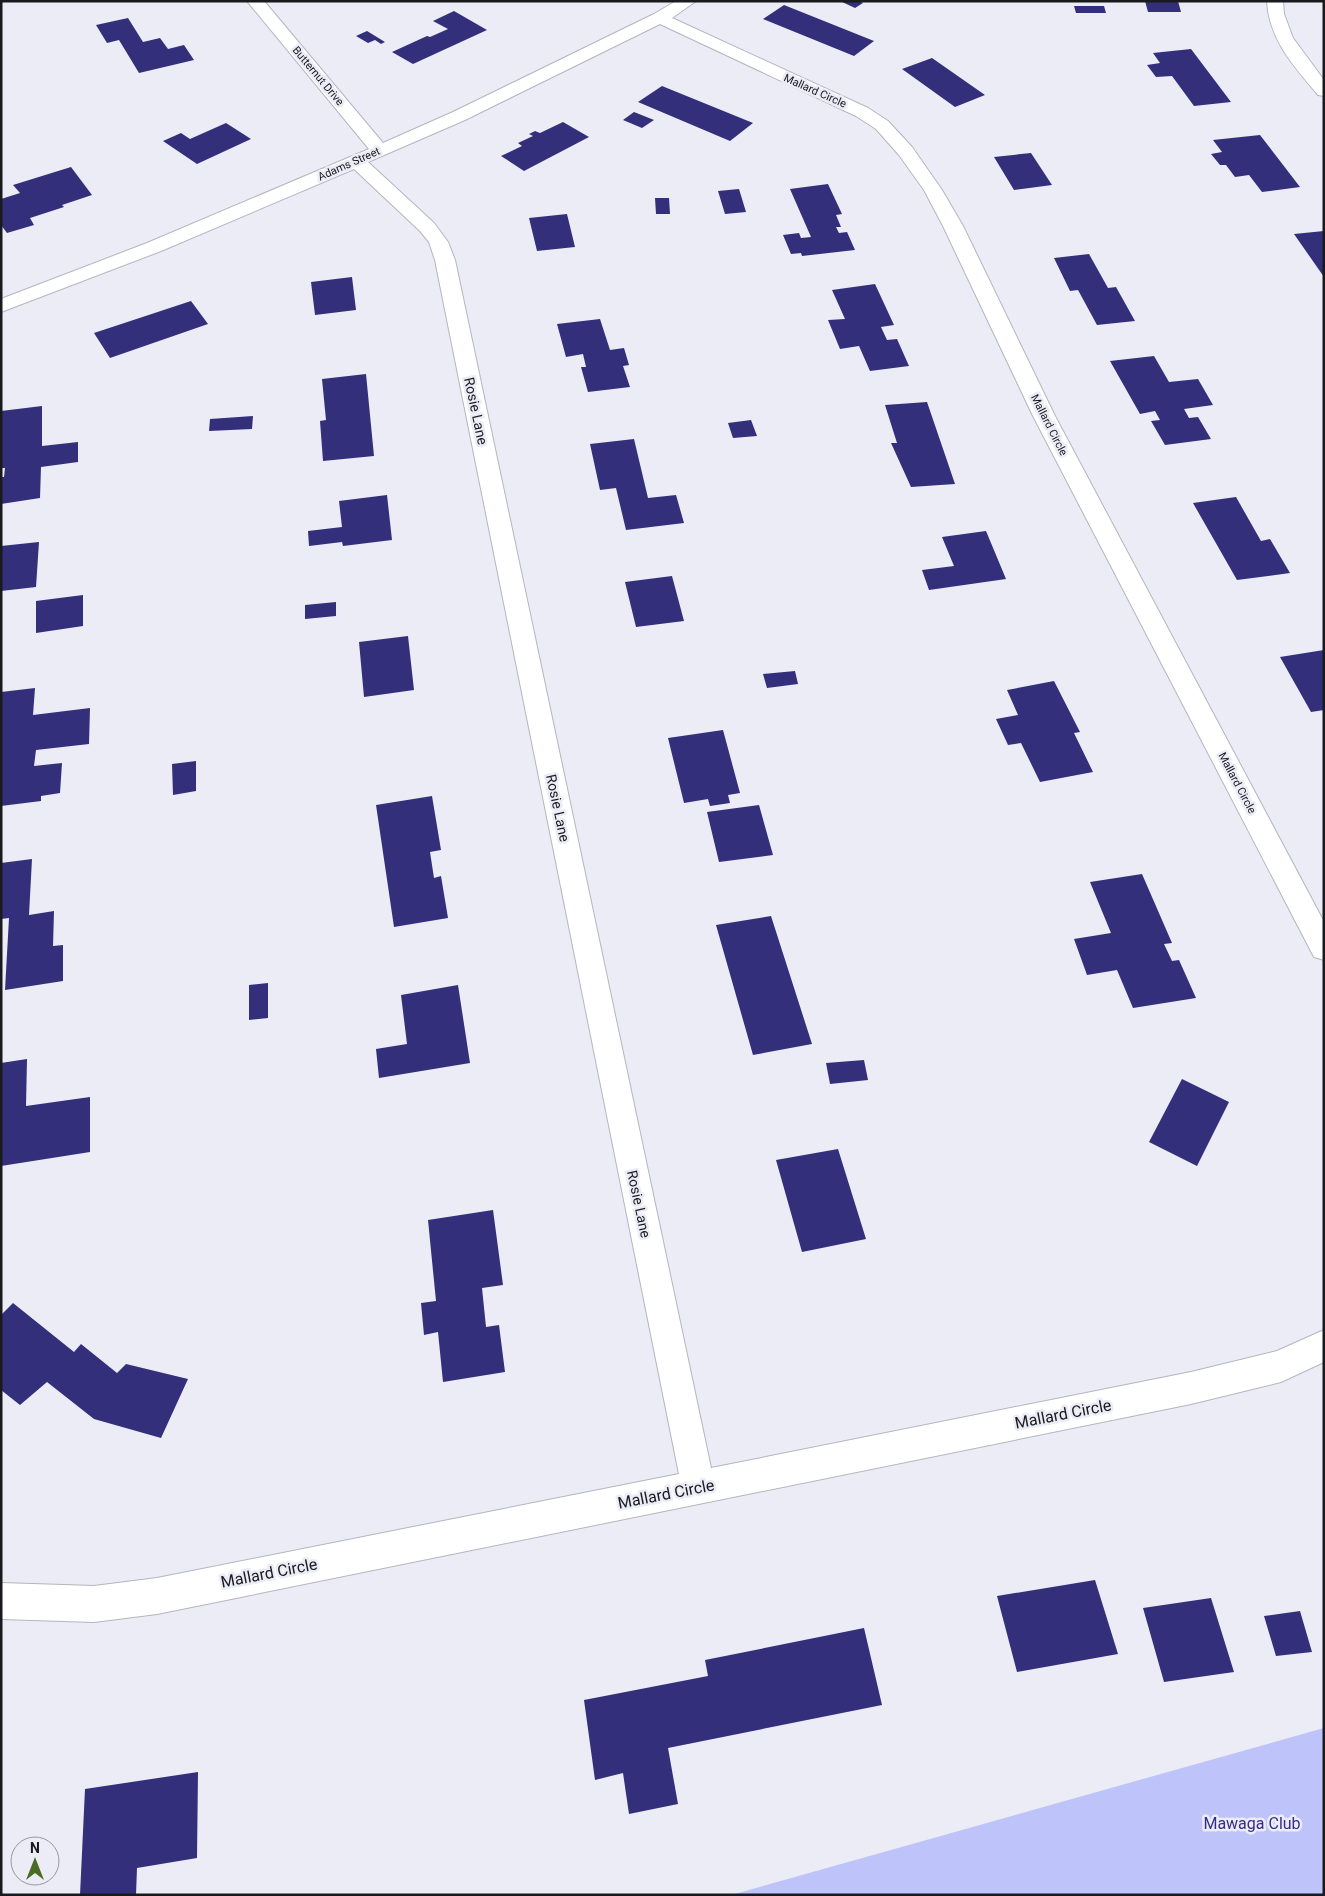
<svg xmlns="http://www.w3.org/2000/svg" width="1325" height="1896" font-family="Roboto,sans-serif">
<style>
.green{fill:#bec3fa}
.building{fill:#332f7a}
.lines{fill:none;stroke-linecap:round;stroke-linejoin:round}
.minor-casing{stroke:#b4b5bf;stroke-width:2}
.minor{fill:#fff;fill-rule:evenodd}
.labels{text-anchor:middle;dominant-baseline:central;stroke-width:5;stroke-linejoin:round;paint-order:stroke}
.far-street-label{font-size:11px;fill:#191a1d;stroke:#ebecf6}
.street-label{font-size:14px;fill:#191a1d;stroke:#ebecf6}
.near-street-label{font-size:16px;fill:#191a1d;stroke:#ebecf6}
.near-park-label{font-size:16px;fill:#362b8c;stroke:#ebecf6}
</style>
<rect width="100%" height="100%" fill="#ebecf6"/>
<path class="green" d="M1324 1728V1895H731Z"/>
<path class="building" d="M840 1H859L863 3 855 8Z
M1145 1H1178L1181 12H1148Z
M784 5 874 41 854 56 763 19Z
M1074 6H1104L1106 13H1076Z
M454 11 487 30 413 64 392 52 427 36 430 37 448 29 433 21Z
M128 18 143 42 160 38 168 49 184 45 194 60 139 73 119 40 107 43 96 25Z
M367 31 385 42 381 44 375 40 368 43 356 36Z
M1191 49 1231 102 1194 106 1172 76 1156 77 1147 65 1160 63 1153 53Z
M932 58 985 95 955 107 902 69Z
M662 86 753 123 730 141 638 102Z
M634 112 654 120 642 128 623 120Z
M563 122 589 137 524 171 501 156 522 146 518 143 533 136 529 134 535 131 540 133Z
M226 123 251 139 197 164 163 141 181 133 190 139Z
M1260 135 1300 187 1262 192 1249 175 1235 177 1226 165H1220L1211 154 1222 152 1213 140Z
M1031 153 1052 185 1014 190 994 157Z
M71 167 92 195 62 205 64 207 30 218 34 225 7 233 1 225V199L20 193 13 185Z
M828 184 842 214 836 215 841 227H836L839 233 847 232 855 250 802 256 801 253 791 254 783 235 799 233 801 238 811 237 790 189Z
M739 189 746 212 725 214 718 191Z
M655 198H669L670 214H656Z
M567 214 575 247 537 251 529 218Z
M1324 231V277L1294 234Z
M1089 254 1108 288 1116 287 1135 321 1097 325 1078 290 1070 291 1054 258Z
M352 277 356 310 315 315 311 282Z
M875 284 894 325 881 327 887 340 897 339 909 366 870 371 859 346 840 349 828 320 845 319 832 290Z
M191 301 208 324 110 358 94 333Z
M600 319 610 350 624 348 629 365 623 366 630 387 588 392 581 367H586L583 354 566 357 557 324Z
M1154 356 1169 382 1198 379 1213 405 1184 409 1189 418 1198 417 1211 439 1165 445 1151 421 1160 420 1155 411 1140 414 1110 361Z
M366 374 374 456 323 461 320 421 326 420 322 379Z
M927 402 955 484 911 487 891 443H897L885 405Z
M42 406V446L78 442V462L41 467 40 498 1 504V477H4L5 468H1V411Z
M253 416 252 429 209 431 210 419Z
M751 420 757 436 733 438 728 423Z
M634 439 648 498 676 495 684 523 626 530 616 488 600 490 590 444Z
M387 495 392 540 343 546 342 542 309 546 308 531 342 527 339 501Z
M1236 497 1261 541 1270 539 1290 573 1237 580 1193 503Z
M986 531 1006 579 929 590 922 570 954 566 942 537Z
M39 542 36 587 1 591V546Z
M672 576 684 621 636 627 625 582Z
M83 595V626L36 633V601Z
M336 602V616L305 619V605Z
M408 636 414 690 364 697 359 642Z
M1324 650V710L1311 712 1280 657Z
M795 671 798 684 767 688 763 674Z
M1054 681 1080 732 1074 733 1093 772 1040 782 1021 743 1008 745 996 719 1018 715 1007 690Z
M35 688 33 715 90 708 89 744 36 750 34 766 62 763 60 793 41 796V801L1 806V692Z
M723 730 740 793 728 795 730 803 710 806 708 799 684 803 668 738Z
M196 761V791L173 795 172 764Z
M432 796 441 850 430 852 434 878 441 876 448 918 394 927 376 805Z
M759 805 773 855 719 862 707 812Z
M32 859 29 915 54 911 53 946 63 945V981L5 990 9 918 1 919V863Z
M1142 874 1172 943 1164 944 1172 961 1179 960 1196 998 1133 1008 1117 970 1087 975 1074 939 1111 933 1090 882Z
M771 916 812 1044 753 1055 716 925Z
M268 983V1018L249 1020V985Z
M458 985 470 1063 379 1078 376 1049 407 1044 401 995Z
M27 1059 26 1106 90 1097V1152L1 1166V1063Z
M864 1060 868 1080 830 1084 826 1063Z
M1182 1079 1229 1102 1197 1166 1149 1142Z
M838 1149 866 1239 802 1252 776 1160Z
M493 1210 503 1285 482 1288 486 1327 499 1325 505 1372 443 1382 438 1332 424 1335 421 1303 436 1301 428 1220Z
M13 1303 74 1352 81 1344 117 1373 126 1364 188 1379 161 1438 94 1419 47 1382 20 1405 1 1390V1315Z
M1095 1580 1118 1654 1017 1672 997 1596Z
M1211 1598 1234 1672 1164 1682 1143 1608Z
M1300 1611 1312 1652 1276 1656 1264 1616Z
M864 1628 882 1705 668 1748 678 1804 629 1814 623 1773 595 1780 584 1700 708 1676 705 1660Z
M198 1772 197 1858 137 1868 136 1895H80L85 1789Z"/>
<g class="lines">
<defs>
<path id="minor" d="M247 1H264L383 143 453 112 654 14 676 1H696L672 18 868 108 888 121 912 147 942 190 963 226 1055 416 1324 922V960L1314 957 1033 416 943 226 924 190 899 155 876 129 856 116 660 24 465 120 368 162 434 223 448 242 455 260 711 1468 1191 1372 1277 1351 1324 1330V1362L1281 1382 1191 1404 157 1614 94 1622 1 1619V1583L94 1586 157 1578 679 1474 435 260 429 242 420 231 354 169 161 251 1 312V299L147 243 369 149Z
M1267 1H1283L1284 14 1293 38 1324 80V96L1318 95C1294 66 1269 40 1267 1Z"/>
</defs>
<use href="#minor" class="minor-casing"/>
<use href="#minor" class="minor"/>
</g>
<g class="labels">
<g class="far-street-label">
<text transform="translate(318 76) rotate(50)">Butternut Drive</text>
<text transform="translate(815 91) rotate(24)">Mallard Circle</text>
<text transform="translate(349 164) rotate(-24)">Adams Street</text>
<text transform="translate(1049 425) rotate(63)">Mallard Circle</text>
<text transform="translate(1237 783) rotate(62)">Mallard Circle</text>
</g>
<g class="street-label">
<text transform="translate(476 411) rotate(78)">Rosie Lane</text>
<text transform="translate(558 808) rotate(78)">Rosie Lane</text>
<text transform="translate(639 1204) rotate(78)">Rosie Lane</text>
</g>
<g class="near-street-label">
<text transform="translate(1063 1414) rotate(-11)">Mallard Circle</text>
<text transform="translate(666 1494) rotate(-11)">Mallard Circle</text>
<text transform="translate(269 1573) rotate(-11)">Mallard Circle</text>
</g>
<g class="near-park-label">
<text x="1252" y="1823">Mawaga Club</text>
</g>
</g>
<rect width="1325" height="1896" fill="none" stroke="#191a1d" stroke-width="5"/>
<g transform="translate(35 1861)"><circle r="24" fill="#ebecf6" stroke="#97989f"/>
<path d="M0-4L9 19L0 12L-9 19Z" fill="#4a6c23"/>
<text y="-8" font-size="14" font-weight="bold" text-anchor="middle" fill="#191a1d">N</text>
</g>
</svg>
